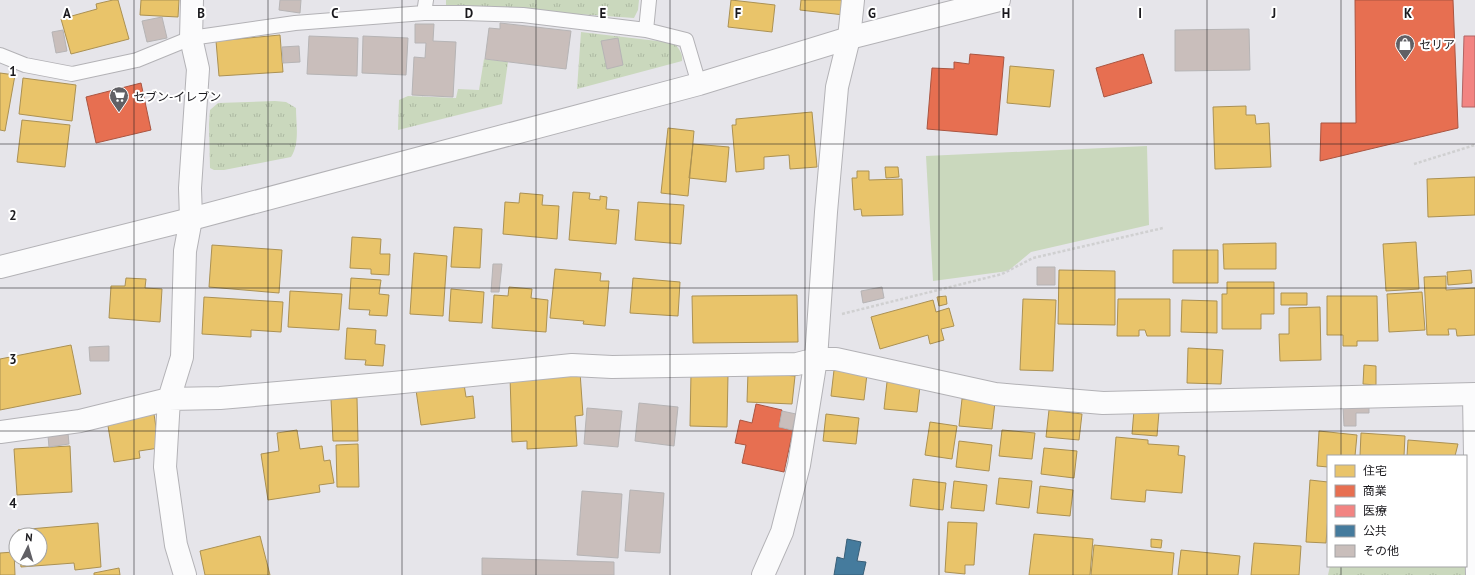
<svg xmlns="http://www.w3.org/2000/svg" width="1475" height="575" font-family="'PT Sans','Noto Sans JP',sans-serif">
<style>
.grass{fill:url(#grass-tufts)}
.park{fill:#cad8bd}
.homes{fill:#e9c46a;stroke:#ab9153}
.shops{fill:#e76f51;stroke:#aa5541}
.health{fill:#f28482;stroke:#b16464}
.public{fill:#457b9d;stroke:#385e77}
.building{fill:#c9bebb;stroke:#b6b4b5}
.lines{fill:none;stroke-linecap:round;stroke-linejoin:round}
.service-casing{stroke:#b3b2b6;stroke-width:16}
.minor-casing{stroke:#b3b2b6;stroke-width:24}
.tertiary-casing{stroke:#b3b2b6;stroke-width:24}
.path{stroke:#d0d0d1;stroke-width:2.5;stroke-dasharray:3 2;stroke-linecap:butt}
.service{stroke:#fbfbfc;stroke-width:14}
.minor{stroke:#fbfbfc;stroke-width:22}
.tertiary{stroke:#fbfbfc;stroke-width:22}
.grid{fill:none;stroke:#1a191d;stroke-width:1;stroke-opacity:0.55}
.labels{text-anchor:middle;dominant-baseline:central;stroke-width:4;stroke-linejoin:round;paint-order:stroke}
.poi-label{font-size:12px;fill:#1a191d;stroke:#fff;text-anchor:start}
.grid-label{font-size:13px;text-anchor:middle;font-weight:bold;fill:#1a191d;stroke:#fff;stroke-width:4;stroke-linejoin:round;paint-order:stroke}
</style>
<defs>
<pattern id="grass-tufts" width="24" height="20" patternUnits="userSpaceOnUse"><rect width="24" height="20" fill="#cad8bd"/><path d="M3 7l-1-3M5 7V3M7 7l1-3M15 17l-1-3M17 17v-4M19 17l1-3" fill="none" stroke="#adb9a2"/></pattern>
</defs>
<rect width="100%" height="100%" fill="#e6e5ea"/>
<path class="grass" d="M446 0H639L638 10 634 18 446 5Z
M581 32 674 43C679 49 683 53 682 61L577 89Z
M484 59 508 62 502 104 398 130 399 100 408 96 456 98 458 89 479 90Z
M275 101 286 102 296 108C296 124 300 143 291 157L224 170H214L210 168 209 124 210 110 218 103Z
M1330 566H1465L1466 575H1328Z"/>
<path class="park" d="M1147 146 1149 225 1031 252 1008 271 933 281 926 156Z"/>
<path class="homes" d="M113 0H118L129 39 71 54 61 19 97 9 96 4Z
M141 0H179L178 17 140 15Z
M731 0 775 5 772 32 728 27Z
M801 0H846L844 15 800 10Z
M280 35 283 72 219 76 216 41Z
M1010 66 1054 70 1050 107 1007 103Z
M0 73 15 75 5 131 0 130Z
M23 78 76 85 72 121 19 114Z
M1246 106V115H1255L1256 124 1269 123 1271 167 1215 169 1213 107Z
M812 112 817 167 790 169 789 155 764 157V169L736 172 732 125H736V119Z
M22 120 70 125 65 167 17 162Z
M668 128 694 131 688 196 661 193Z
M693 144 729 147 726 182 689 178Z
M885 167H898L899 177 886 178Z
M857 171H869V180L902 179 903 215 862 216 861 209 854 210 852 178H857Z
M1475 177V215L1428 217 1427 179Z
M573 192 590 193 589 199 600 200V196L607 197 606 209 619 210 616 244 569 240Z
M520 193 543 195 542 205 559 206 557 239 503 234 505 202 519 203Z
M638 202 684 205 681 244 635 240Z
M454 227 482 229 480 268 451 267Z
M352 237 381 239 380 254H390L389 275 371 274V269L350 268Z
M1416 242 1419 289 1386 291 1383 244Z
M1276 243V269H1224L1223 244Z
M212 245 282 250 279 293 209 287Z
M1173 250H1218V283H1173Z
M414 253 447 256 443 316 410 314Z
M555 269 601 273 600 281H609L605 326 583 324 584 321 550 318Z
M1059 270 1115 271V325L1058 324Z
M1471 270 1472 283 1448 285 1447 272Z
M1446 276V290L1475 288V335L1457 336 1456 329H1448L1449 335H1427L1424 277Z
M126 278 146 279 145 288 162 289 160 322 109 318 111 286H125Z
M351 278 381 280 379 294 389 295 387 316 369 315 370 310 349 309Z
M633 278 680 282 678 316 630 313Z
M1227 282H1274V314H1261V329H1222V294H1227Z
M509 287 532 289 531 298 548 300 546 332 492 328 494 295 508 296Z
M451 289 484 292 482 323 449 321Z
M290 291 342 294 339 330 288 327Z
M1422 292 1425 330 1389 332 1387 294Z
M1281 293H1307V305H1281Z
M797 295 798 342 693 343 692 296Z
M946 296 947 304 939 306 937 297Z
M1327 296H1377L1378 341H1357V346H1343V335H1327Z
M204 297 283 302 281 332 251 330V337L202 334Z
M1023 299 1056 300 1053 371 1020 370Z
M1118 299H1170V336H1147L1145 330H1139V336H1117Z
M933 300 936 312 949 308 954 326 941 329 944 340 930 344 928 335 880 349 871 317Z
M1182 300 1217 301V333L1181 332Z
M1320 307 1321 360 1280 361 1279 334H1289V308Z
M347 328 376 330 375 344 385 345 383 366 365 365 366 360 345 359Z
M71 345 81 394 0 410V359Z
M1188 348 1223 350 1221 384 1187 383Z
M1364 365 1376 366V385L1363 384Z
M834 370 867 374 864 400 831 396Z
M580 372 583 415 575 416 577 446 527 449V441L512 442 510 376Z
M748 372 795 376 792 404 747 402Z
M691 373 728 374 727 427 690 426Z
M887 382 920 386 917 412 884 409Z
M464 384 466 397 473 396 475 418 421 425 416 390Z
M357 398 358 441H333L331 399Z
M962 399 995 402 992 429 959 426Z
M1049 410 1082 414 1079 440 1046 437Z
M1134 410 1159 412 1157 436 1132 434Z
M154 414 159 448 139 451 140 458 114 462 107 420Z
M826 414 859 418 856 444 823 441Z
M930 422 957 426 952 459 925 455Z
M297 430 300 449 322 446 324 461 330 460 334 483 319 485 320 492 268 500 261 454 279 451 277 433Z
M1002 430 1035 433 1032 459 999 456Z
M1319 431 1357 435 1355 456H1328V467L1317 466Z
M1361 433 1405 436 1404 456H1360Z
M1116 437 1148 440V444L1179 446 1178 455 1185 456 1182 493 1146 490 1145 502 1111 499Z
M1408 440 1458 444 1455 456H1407Z
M959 441 992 445 989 471 956 467Z
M358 444 359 487H337L336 445Z
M70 446 72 492 17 495 14 449Z
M1044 448 1077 451 1074 478 1041 474Z
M999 478 1032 481 1029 508 996 504Z
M913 479 946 483 943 510 910 506Z
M1310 480 1328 482V516L1326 543 1306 542Z
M954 481 987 485 984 511 951 508Z
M1040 486 1073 490 1070 516 1037 513Z
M948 522 977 523 974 565H965V574L945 572Z
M98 523 101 567 75 570 74 563 21 567 20 559H40V535H18V530Z
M1034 534 1093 539 1090 575H1029Z
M260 536 270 575H205L200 551Z
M1151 539 1162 540 1161 548 1151 547Z
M1254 543 1301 546 1299 575H1251Z
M1094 545 1174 553 1172 575H1091Z
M1181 550 1240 556 1238 575H1178Z
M14 552 15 575H0V553Z
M119 568 120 575H94V573Z"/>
<path class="shops" d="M1355 0H1453L1458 128 1320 161 1321 123H1356Z
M970 54 1004 57 997 135 927 129 932 68 954 69V62L969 64Z
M1143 54 1152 83 1104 97 1096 68Z
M141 83 151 130 96 143 86 97Z
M756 404 782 410 779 427 793 430 784 472 742 463 746 445 735 443 740 420 752 423Z"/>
<path class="health" d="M1464 36H1475V107H1462Z"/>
<path class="public" d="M847 539 861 542 857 561 866 562 863 575H834L837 557 844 559Z"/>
<path class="building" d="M280 0H301L300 13 279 10Z
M162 17 167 38 147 42 142 21Z
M500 23 571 31 566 69 485 59 489 28 500 29Z
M415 24H434L433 41 456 42 453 97 412 95 414 57 425 58 426 43H415Z
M1249 29 1250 70 1175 71V30Z
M63 30 67 51 56 53 52 32Z
M309 36 358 38 357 76 307 74Z
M363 36 408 38 406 75 362 73Z
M618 38 623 65 607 69 601 41Z
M299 46 300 62 283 63 282 47Z
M493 264H502L499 292H491Z
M1037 267H1055V285H1037Z
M882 287 884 298 863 303 861 291Z
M109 346V361H90L89 347Z
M639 403 678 407 674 446 635 441Z
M1343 407H1369V413H1356V426H1344Z
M587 408 622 411 618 447 584 444Z
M782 411 796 414 792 430 779 427Z
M68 433 69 444 49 447 48 436Z
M630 490 664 493 660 553 625 551Z
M582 491 622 494 618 558 577 555Z
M482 558 614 562V575H482Z"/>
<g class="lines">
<defs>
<path id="service" d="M424 13 426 0
M646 30 649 0
M0 55 25 65 72 74 137 60 191 38 295 23 424 13H464L523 15 646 30 686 40 699 84
M1470 395 1473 575"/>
<path id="minor" d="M0 432 80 421 169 399 220 398 393 383 572 365 612 367 797 364 816 359H836L995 394 1103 403 1475 394
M185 575 176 545 165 467 169 399 182 357 185 251 191 219 190 188 198 69 191 38 192 0
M763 575 782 532 799 465 816 359 826 212 837 87 849 38 853 0"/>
<path id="tertiary" d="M0 267 191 219 699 84 849 38 999 0"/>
</defs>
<use href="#service" class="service-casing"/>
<use href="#minor" class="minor-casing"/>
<use href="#tertiary" class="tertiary-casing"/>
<path class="path" d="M1414 164 1475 145
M842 314 1002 274 1033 258 1163 228"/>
<use href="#service" class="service"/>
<use href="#minor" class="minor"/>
<use href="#tertiary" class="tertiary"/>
</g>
<path class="grid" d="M134 0V575M268 0V575M402 0V575M536 0V575M670 0V575M805 0V575M939 0V575M1073 0V575M1207 0V575M1341 0V456M0 144H1475M0 288H1475M0 431H1475M1341 566V575"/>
<defs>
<symbol id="shop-pin" viewBox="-11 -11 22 30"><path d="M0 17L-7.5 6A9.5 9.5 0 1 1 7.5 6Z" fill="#616065" stroke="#fff"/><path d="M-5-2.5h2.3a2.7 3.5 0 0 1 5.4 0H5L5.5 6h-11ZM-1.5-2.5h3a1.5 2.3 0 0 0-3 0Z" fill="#fff"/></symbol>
<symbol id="supermarket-pin" viewBox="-11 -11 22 30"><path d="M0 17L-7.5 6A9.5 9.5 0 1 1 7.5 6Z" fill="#616065" stroke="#fff"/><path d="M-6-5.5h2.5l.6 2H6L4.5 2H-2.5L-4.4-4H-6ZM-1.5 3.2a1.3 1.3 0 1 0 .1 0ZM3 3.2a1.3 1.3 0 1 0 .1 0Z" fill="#fff"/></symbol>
</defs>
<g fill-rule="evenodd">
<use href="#shop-pin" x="1394" y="33" width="22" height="30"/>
<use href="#supermarket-pin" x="108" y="85" width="22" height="30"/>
</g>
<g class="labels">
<g class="poi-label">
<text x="1419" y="44">セリア</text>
<text x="133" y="96">セブン-イレブン</text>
</g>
</g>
<g class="grid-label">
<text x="67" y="18">A</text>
<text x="201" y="18">B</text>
<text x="335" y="18">C</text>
<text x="469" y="18">D</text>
<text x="603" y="18">E</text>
<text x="738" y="18">F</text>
<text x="872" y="18">G</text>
<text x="1006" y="18">H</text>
<text x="1140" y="18">I</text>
<text x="1274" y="18">J</text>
<text x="1408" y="18">K</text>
<text x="13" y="76">1</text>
<text x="13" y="220">2</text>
<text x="13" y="364">3</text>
<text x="13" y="508">4</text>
</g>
<rect x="1327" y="455" width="140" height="112" fill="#ffffff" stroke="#a3a3a5"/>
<rect x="1335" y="465" width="20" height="12" fill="#e9c46a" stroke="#a3a3a5"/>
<text x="1363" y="475" font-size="12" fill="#1a191d">住宅</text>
<rect x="1335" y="485" width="20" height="12" fill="#e76f51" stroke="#a3a3a5"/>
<text x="1363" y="495" font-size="12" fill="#1a191d">商業</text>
<rect x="1335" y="505" width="20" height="12" fill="#f28482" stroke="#a3a3a5"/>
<text x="1363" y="515" font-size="12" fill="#1a191d">医療</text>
<rect x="1335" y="525" width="20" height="12" fill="#457b9d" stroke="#a3a3a5"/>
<text x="1363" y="535" font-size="12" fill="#1a191d">公共</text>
<rect x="1335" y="545" width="20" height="12" fill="#c9bebb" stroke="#a3a3a5"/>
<text x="1363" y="555" font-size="12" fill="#1a191d">その他</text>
<g transform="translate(28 547) rotate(5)"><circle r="19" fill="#ffffff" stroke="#a3a3a5"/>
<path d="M0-3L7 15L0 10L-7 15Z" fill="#616065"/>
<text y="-6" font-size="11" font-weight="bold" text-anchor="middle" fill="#1a191d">N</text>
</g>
</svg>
